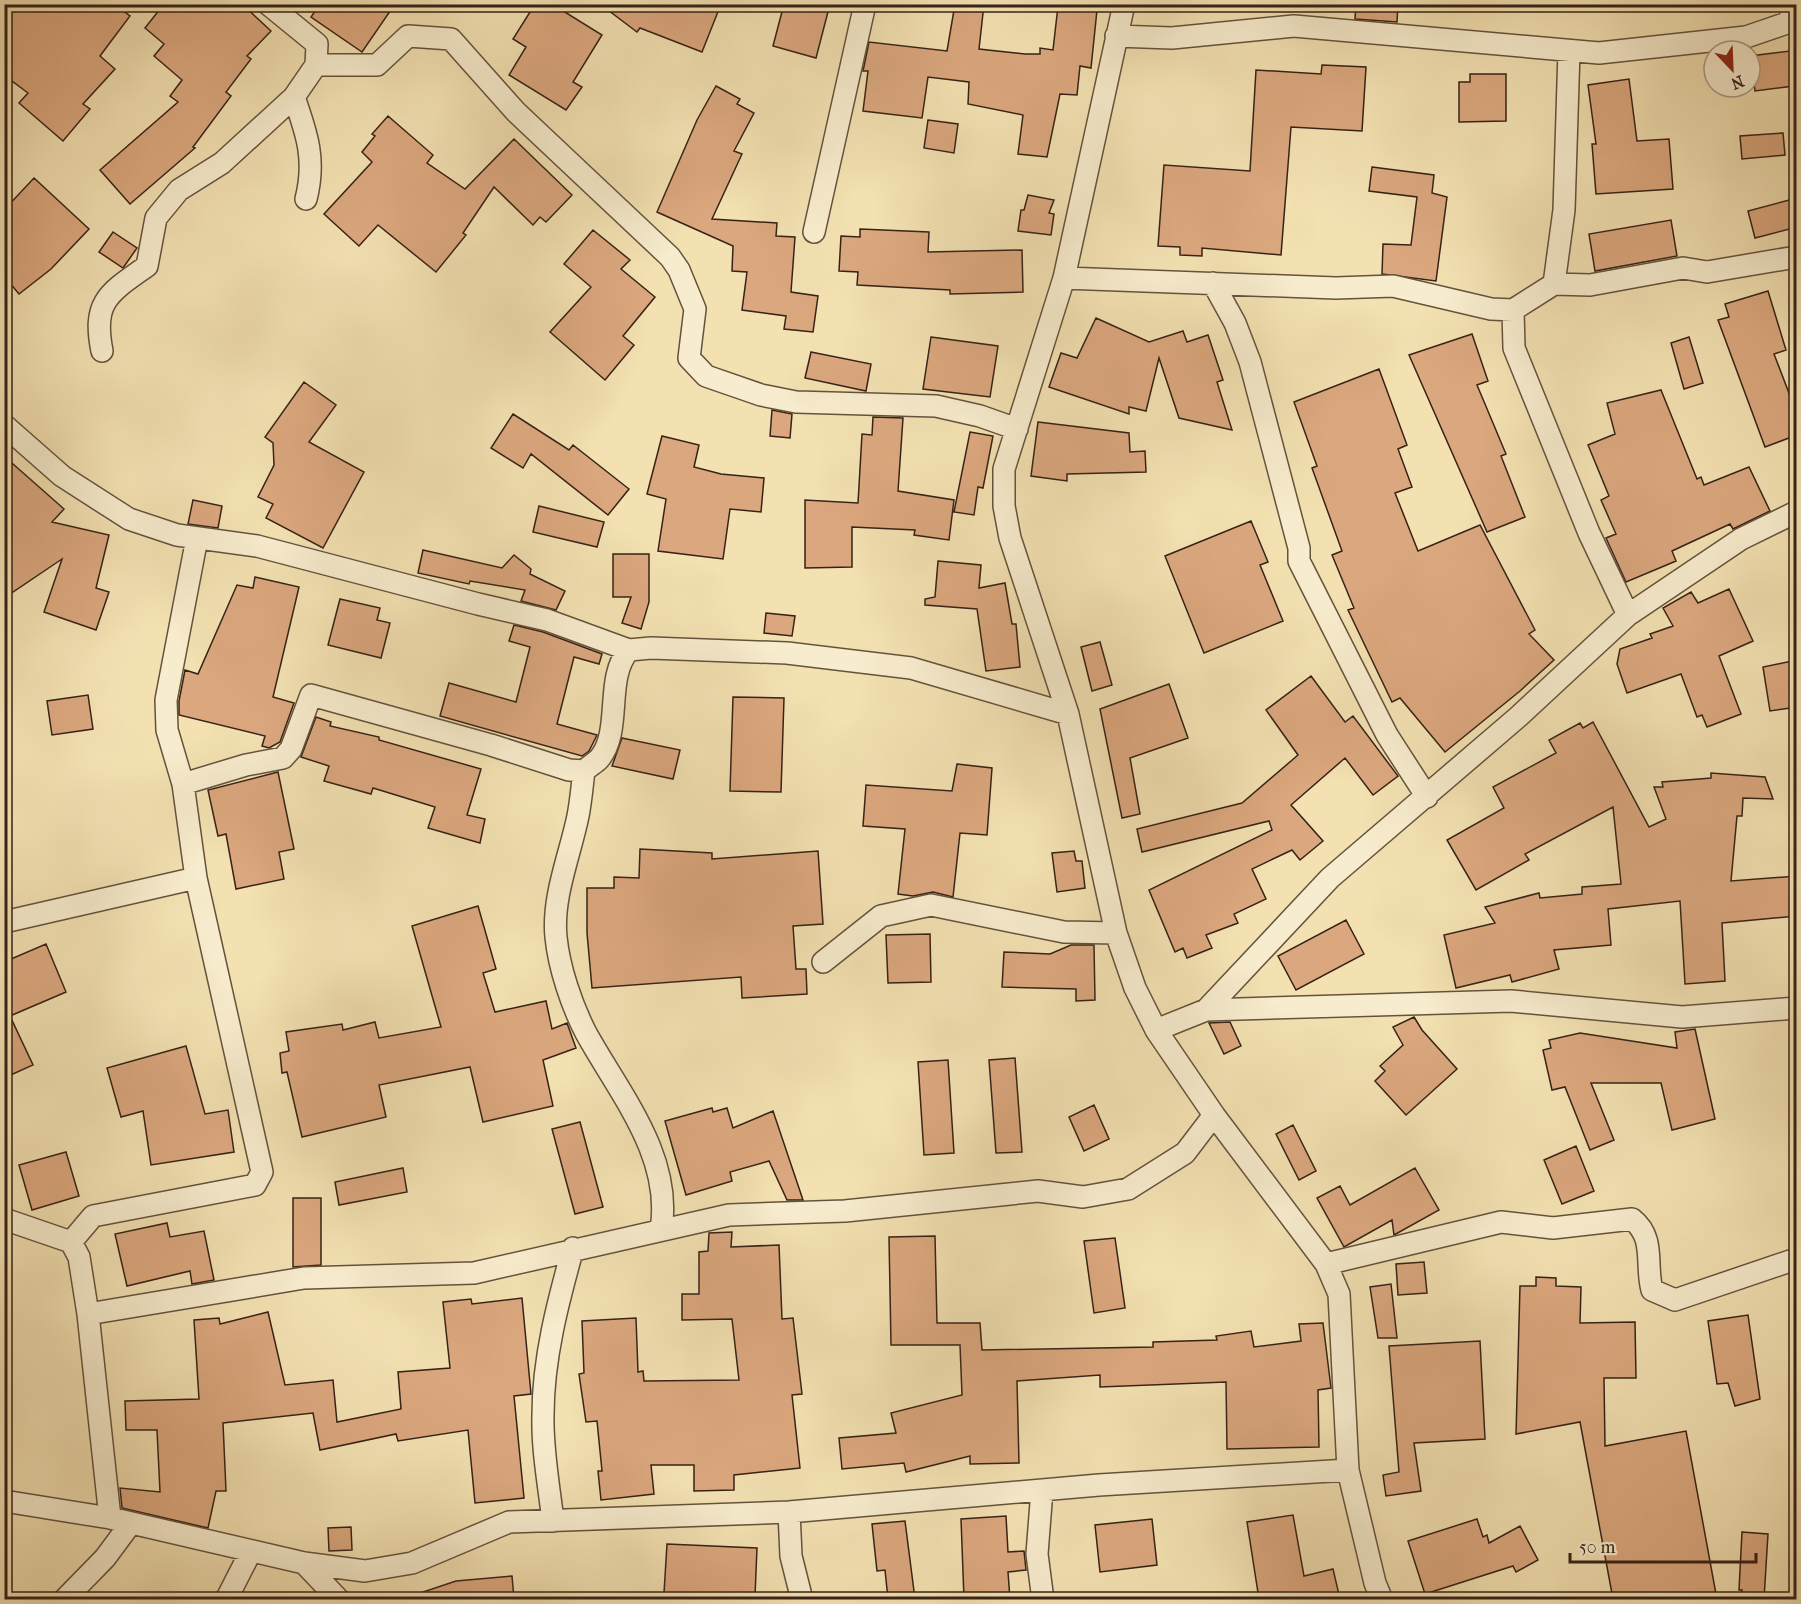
<svg xmlns="http://www.w3.org/2000/svg" width="1801" height="1604" font-family="'IM FELL French Canon',serif">
<style>
.building{fill:#dba77e;stroke:#362216;stroke-width:1.5}
.lines{fill:none;stroke-linecap:round;stroke-linejoin:round}
.street-casing{stroke:#65523d;stroke-width:24}
.street{stroke:#f7eccd;stroke-width:21}
</style>
<rect width="100%" height="100%" fill="#f3e1b2"/>
<filter id="stains"><feTurbulence type="fractalNoise" baseFrequency=".00333" numOctaves="4"/><feColorMatrix values="0 0 0 0 .2 0 0 0 0 .09 0 0 0 0 .02 0 0 0 .5 -.17"/></filter>
<radialGradient id="worn" r=".72"><stop offset=".6" stop-color="#630" stop-opacity="0"/><stop offset="1" stop-color="#630" stop-opacity=".3"/></radialGradient>
<path class="building" d="M10 4H114L130 16 100 56 115 69 83 104 90 109 63 141 19 103 28 93 4 75V12Z
M164 4H242L271 31 247 56 251 59 226 92 231 96 193 147 195 148 130 204 100 170 178 102 170 96 182 80 154 56 164 44 145 28Z
M320 4H395L362 52 311 17Z
M535 4H552L602 35 573 82 582 87 566 110 509 75 526 47 513 39Z
M600 4H721L702 52 640 28 637 32Z
M784 4H830L816 58 773 46Z
M955 4H984L979 49 1025 54H1040V48L1053 50 1058 6 1097 10 1091 68 1080 66 1077 95 1060 94 1047 157 1018 154 1023 115 968 104 969 82 928 77 922 118 863 111 868 71H863L869 42 947 51Z
M1356 4H1398L1397 22 1355 19Z
M1790 51 1794 86 1755 91 1750 56Z
M1322 65 1366 67 1362 131 1291 127 1281 255 1202 248V256L1180 255V247L1158 246 1164 165 1250 171 1256 70 1321 74Z
M1470 74H1506V121L1459 122V82H1470Z
M1629 79 1637 141 1669 139 1673 189 1596 194 1592 144H1596L1588 85Z
M716 86 740 99 737 104 754 113 734 151 742 154 712 219 777 223 776 236 795 237 791 292 818 296 813 332 784 329 786 316 742 310 747 272 732 271 733 246 657 212 697 120Z
M388 116 433 155 427 163 465 189 514 139 572 195 546 222 540 217 533 225 494 187 463 233 466 235 436 272 378 225 359 246 324 214 372 162 362 152 375 136 372 134Z
M928 120 958 124 954 153 924 148Z
M1783 133 1785 155 1742 159 1740 136Z
M1372 167 1434 175 1432 193 1447 197 1436 281 1382 274 1383 244 1411 245 1417 197 1369 191Z
M34 178 89 229 51 269 19 294 4 276V210Z
M1028 195 1054 200 1049 213 1054 214 1051 235 1018 231 1021 210H1024Z
M1793 199 1797 227 1755 238 1748 211Z
M1671 220 1677 256 1595 271 1589 234Z
M860 229 929 232 928 252 1022 250 1023 292 950 294V290L857 285 858 272 839 271 841 236 860 237Z
M593 230 630 260 621 269 655 297 623 336 634 345 605 380 550 332 591 287 564 264Z
M113 232 137 248 123 268 99 252Z
M1768 291 1786 350 1774 354 1797 414V435L1765 447 1718 320 1729 317 1725 304Z
M1096 318 1149 342 1183 331 1187 342 1208 335 1223 380 1217 382 1232 430 1179 418 1159 358 1146 411 1129 407V414L1049 387 1061 353 1077 358Z
M1472 334 1488 381 1477 385 1506 454 1501 456 1525 517 1487 532 1409 355Z
M931 337 998 346 990 397 923 389Z
M1689 337 1703 383 1684 389 1671 343Z
M811 352 871 364 866 391 805 378Z
M1379 369 1407 445 1398 449 1412 487 1395 493 1418 551 1480 525 1535 630 1529 634 1554 660 1520 691 1445 752 1400 698 1392 702 1348 610 1354 608 1332 555 1342 551 1312 468 1317 466 1294 402Z
M304 382 336 405 309 442 364 472 323 548 266 518 273 504 258 497 274 465 273 443 265 437Z
M1661 390 1697 479 1701 477 1704 485 1749 467 1770 511 1733 529 1730 524 1672 551 1676 561 1626 582 1606 538 1616 534 1601 500 1609 496 1588 445 1615 434 1607 403Z
M772 410 792 414 790 438 770 436Z
M513 414 569 450 573 445 629 489 608 515 531 454 523 468 491 448Z
M873 417 903 418 898 491 954 500 949 540 914 535 915 530 852 527V567L805 568V500L858 503 862 434 872 435Z
M1038 422 1129 433 1130 452 1145 451 1146 472 1067 474V481L1031 476Z
M970 432 993 436 983 488 978 487 974 515 954 512Z
M662 436 699 445 694 467 721 474 764 478 761 512 730 509 723 559 658 551 666 499 647 494Z
M4 456 64 509 52 522 109 535 96 588 109 592 96 630 44 612 62 559 4 598Z
M193 500 222 506 218 528 188 524Z
M539 506 604 522 597 547 533 532Z
M1251 521 1268 562 1260 565 1283 621 1204 653 1165 556Z
M423 550 502 568 514 555 531 569 530 574 565 591 556 610 521 601 525 590 470 581 469 584 418 573Z
M613 554H649V602L641 629 622 623 631 597H613Z
M938 561 981 565 979 588 1005 583 1012 624H1016L1020 667 986 671 977 609 925 605V599L935 597Z
M255 577 299 587 273 697 294 703 280 742 269 748 262 746 265 736 179 715V701L185 670 198 674 237 585 253 588Z
M1729 589 1753 641 1719 656 1741 714 1707 727 1702 715 1697 717 1681 674 1627 693 1617 664 1620 649 1652 638 1650 634 1673 626 1663 608 1691 592 1698 603Z
M340 599 380 608 377 620 390 623 381 658 328 645Z
M766 613 795 616 792 636 764 633Z
M514 625 543 632 602 654 599 664 574 657 557 724 597 735 589 751 582 756 440 716 449 683 516 702 530 647 509 641Z
M1100 642 1112 685 1092 691 1081 647Z
M1797 660V707L1770 711 1763 667Z
M1311 676 1345 722 1353 716 1398 776 1373 795 1345 758 1291 805 1323 841 1300 860 1292 850 1252 869 1266 899 1234 914 1238 923 1206 935 1212 948 1187 958 1183 948 1175 952 1149 890 1272 830 1269 821 1142 852 1137 829 1242 803 1298 755 1266 710Z
M1169 684 1188 738 1130 758 1140 814 1122 818 1100 709Z
M88 695 93 729 52 735 47 701Z
M733 697 784 698 781 792 730 791Z
M316 717 331 722 330 726 379 737V740L481 769 467 815 485 819 480 843 428 828 435 807 373 788 371 794 324 781 329 766 301 757Z
M1593 722 1649 827 1666 819 1654 787H1663L1662 782 1711 778V773L1765 777 1773 799 1743 798 1742 816H1737L1731 881 1797 876V916L1722 923 1725 981 1685 984 1680 901 1608 909 1611 945 1554 950 1559 969 1512 982 1510 975 1456 988 1444 935 1495 923 1485 907 1539 893 1540 898 1582 894V887L1621 884 1613 807 1525 854 1529 860 1476 890 1447 840 1504 808 1493 787 1556 753 1549 740 1580 723 1583 728Z
M622 738 680 750 673 779 612 766Z
M957 764 992 768 987 835 960 833 953 897 933 892 913 896 898 894 905 829 863 826 866 785 952 791Z
M278 772 294 849 279 852 284 879 236 889 226 834 218 836 208 790Z
M640 849 712 853V859L818 851 823 924 793 926 796 969H806L807 994 742 998 741 977 592 988 587 933V888H614V877L639 878Z
M1074 851 1076 861H1082L1085 888 1057 892 1052 853Z
M478 906 496 969 483 973 495 1012 546 1001 552 1029 567 1023 576 1048 543 1060 553 1106 483 1122 470 1067 379 1085 386 1117 302 1137 287 1072 282 1073 280 1053 289 1051 286 1032 342 1024 343 1030 375 1022 379 1038 441 1027 412 926Z
M1346 920 1364 954 1296 990 1278 956Z
M930 934 931 982 888 983 886 935Z
M46 944 66 992 10 1016 33 1065 4 1078V962Z
M1071 945H1094L1095 1000 1076 1001V989L1002 987 1004 952 1050 954Z
M1414 1017 1422 1030 1457 1069 1406 1115 1375 1081 1385 1071 1380 1066 1403 1045 1393 1027Z
M1230 1022 1241 1046 1224 1054 1209 1023Z
M1695 1029 1715 1119 1672 1130 1661 1083H1591L1614 1140 1590 1150 1565 1087 1552 1090 1543 1050 1551 1048 1549 1040 1580 1033 1677 1048 1675 1032Z
M186 1046 205 1114 228 1110 234 1152 151 1165 143 1111 121 1117 107 1068Z
M1015 1058 1022 1152 996 1153 989 1060Z
M948 1060 954 1153 924 1155 918 1062Z
M1094 1105 1109 1139 1084 1151 1069 1117Z
M712 1108 713 1112 727 1108 733 1128 773 1111 803 1200H787L769 1161 730 1172 732 1181 686 1195 665 1121Z
M580 1122 603 1207 575 1214 552 1129Z
M1293 1125 1316 1171 1299 1180 1276 1134Z
M1576 1146 1594 1191 1562 1204 1544 1160Z
M66 1152 79 1196 32 1210 19 1165Z
M403 1168 407 1192 339 1205 335 1182Z
M1415 1168 1439 1210 1394 1235 1392 1220 1344 1247 1317 1198 1340 1186 1350 1205Z
M293 1198H321V1265L293 1267Z
M167 1223 170 1237 204 1231 214 1280 192 1284 190 1271 127 1286 115 1234Z
M732 1232 731 1247 779 1245 782 1319 793 1318 802 1394 792 1395 800 1468 734 1475V1490L694 1491V1465H651L654 1494 601 1500 598 1471H602L597 1421 586 1422 579 1374 584 1373 582 1321 636 1318 638 1372 643 1371 644 1381 739 1380 732 1319 682 1320V1294H699V1252L708 1251 709 1233Z
M935 1236 937 1323H980L982 1350 1153 1347V1342L1217 1340 1216 1336 1251 1331 1254 1347 1301 1341 1299 1324 1323 1323 1331 1388 1318 1390 1319 1447 1227 1449 1226 1382 1100 1387V1375L1017 1381 1019 1463 970 1464V1456L906 1472 904 1463 842 1469 839 1438 896 1433 891 1413 962 1395 960 1345H891L889 1237Z
M1115 1238 1125 1308 1094 1313 1084 1241Z
M1424 1262 1427 1293 1398 1295 1396 1264Z
M1536 1277 1556 1278V1286L1581 1287 1580 1323 1635 1322 1636 1378H1604L1605 1446 1686 1431 1716 1594 1690 1599H1613L1580 1422 1516 1434 1520 1286H1536Z
M1391 1284 1397 1338H1378L1370 1287Z
M522 1298 531 1394 514 1396 524 1498 475 1503 468 1430 398 1441 396 1434 320 1450 313 1413 223 1423 226 1491H216L208 1528 122 1508 120 1488 160 1492 157 1430H126L125 1401 199 1399 194 1320 219 1318 220 1324 268 1312 285 1385 333 1380 337 1422 401 1409 398 1372 450 1368 443 1302 471 1299 472 1304Z
M1748 1315 1760 1399 1735 1406 1728 1383 1717 1384 1708 1321Z
M1480 1341 1485 1439 1414 1443 1421 1491 1386 1496 1383 1475 1399 1472 1389 1346Z
M1293 1515 1304 1576 1333 1569 1340 1599H1259L1247 1522Z
M1006 1516 1008 1552 1024 1551 1026 1570 1008 1572 1010 1599H964L961 1519Z
M1152 1519 1157 1565 1100 1572 1095 1525Z
M1477 1519 1483 1537 1487 1535 1489 1543 1520 1526 1538 1560 1516 1572 1513 1566 1425 1594 1408 1541Z
M905 1521 915 1599H888L885 1570 877 1571 872 1524Z
M351 1527 352 1550 329 1551 328 1528Z
M1742 1532 1768 1534 1764 1599H1741L1742 1590H1739Z
M667 1544 757 1548 755 1596 664 1593Z
M512 1576 514 1599H411V1596L456 1581Z"/>
<g class="lines">
<defs>
<path id="street" d="M268 4 317 44 316 65
M1124 4 1064 278 1004 469V506L1010 538 1068 714 1116 933 1135 988 1156 1030 1214 1115 1326 1264 1339 1294 1348 1470 1375 1583 1382 1600
M1116 36 1172 38 1294 26 1599 53 1746 37 1787 23 1796 8
M294 97C307 134 316 160 306 199
M814 232 865 4
M1064 278 1336 288 1393 286 1491 309 1513 310 1554 284 1590 285 1683 268 1707 272 1796 257
M1213 283 1235 323 1250 362 1299 548V561L1387 735 1427 797
M1554 284 1564 210 1569 51
M1513 310 1514 348 1589 533 1628 615
M102 351C92 301 109 293 147 266L156 218 179 190 222 163 294 97 316 65H377L408 36 451 39 516 112 670 257 679 270 695 309 689 358 706 376 761 395 796 402 936 406 980 416 1017 429
M4 425 62 476 129 519 177 535 257 546 478 604 547 620 629 650
M584 771C582 786 581 801 578 816 570 855 552 897 556 937 559 968 572 1006 586 1033 619 1093 673 1156 661 1229
M183 784 246 765 283 758 291 749 311 695 491 745 569 770 584 771C588 767 595 763 599 759 623 731 604 678 629 650L651 648 787 653 911 668 1068 714
M4 922 196 878
M823 962 881 916 931 905 1064 932 1116 933
M1206 1010 1330 878 1518 717 1628 615 1741 539 1796 512
M1156 1030 1206 1010 1511 1001 1682 1017 1796 1008
M4 1219 71 1242 79 1257 88 1314 110 1518
M71 1242 93 1216 255 1185 262 1172 196 878 183 784 167 730 166 700 197 538
M1326 1264 1501 1222 1553 1228 1632 1219C1656 1238 1645 1264 1652 1290L1675 1300 1796 1259
M88 1314 304 1278 474 1273 729 1215 845 1211 1038 1191 1083 1197 1128 1189 1185 1153 1214 1115
M1042 1490 1037 1554 1043 1600
M4 1501 110 1518 304 1563 365 1571 412 1563 509 1522 789 1512 1099 1485 1348 1470
M789 1512 791 1556 802 1600
M553 1521C549 1486 542 1450 543 1415 543 1358 558 1302 573 1248
M304 1563 339 1600
M64 1600 105 1558 131 1523
M226 1600 251 1551"/>
</defs>
<use href="#street" class="street-casing"/>
<use href="#street" class="street"/>
</g>
<rect width="1801" height="1604" fill="none" stroke="#f3e1b2" stroke-width="24"/>
<rect x="6" y="6" width="1789" height="1592" fill="none" stroke="#362216" stroke-width="3"/>
<rect x="12" y="12" width="1777" height="1580" fill="none" stroke="#362216" stroke-width="1.5"/>
<g transform="translate(1732 69) rotate(157)"><circle r="28" fill="#f7eccd" stroke="#aa9b84" stroke-width="1.5"/>
<path d="M0-4.5L10 22L0 15L-10 22Z" fill="#8f2418"/>
<text y="-9" font-size="16" font-weight="bold" text-anchor="middle" fill="#362216">N</text>
</g>
<path d="M1570 1553v9h186v-9" fill="none" stroke="#362216" stroke-width="3"/>
<text x="1579" y="1553" font-size="18" fill="#362216" stroke="#f7eccd" stroke-width="4.5" paint-order="stroke">50 m</text>
<rect width="100%" height="100%" filter="url(#stains)"/>
<rect width="100%" height="100%" fill="url(#worn)"/>
</svg>
